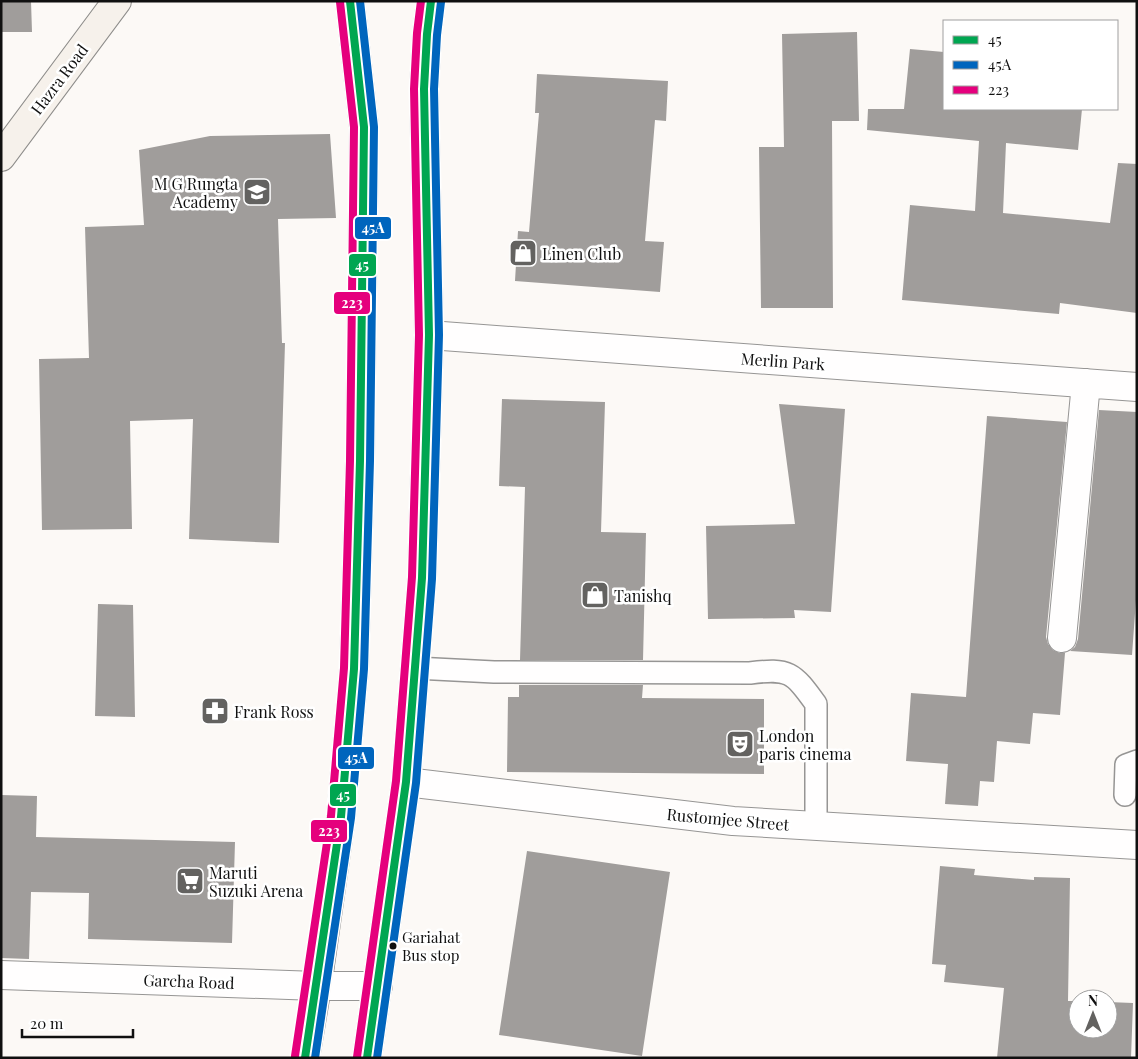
<svg xmlns="http://www.w3.org/2000/svg" width="1138" height="1059" font-family="'Playfair Display',serif">
<style>
.building{fill:#a09d9b}
.lines{fill:none;stroke-linecap:round;stroke-linejoin:round}
.service-casing{stroke:#969594;stroke-width:24}
.minor-casing{stroke:#969594;stroke-width:30}
.secondary-casing{stroke:#8d8c8a;stroke-width:30}
.primary-casing{stroke:#848281;stroke-width:30}
.service{stroke:#fffefe;stroke-width:21}
.minor{stroke:#fffefe;stroke-width:28}
.secondary{stroke:#f6f1eb;stroke-width:28}
.primary{stroke:#ede2da;stroke-width:28}
.bus-1-casing{stroke:#fff;stroke-width:11}
.bus-2-casing{stroke:#fff;stroke-width:11}
.bus-3-casing{stroke:#fff;stroke-width:11}
.bus-1{stroke:#00a651;stroke-width:8}
.bus-2{stroke:#0065bd;stroke-width:8}
.bus-3{stroke:#e5007d;stroke-width:8}
.bus-dot{fill:#101010;stroke:#fff;stroke-width:2}
.labels{text-anchor:middle;dominant-baseline:central;stroke-width:5;stroke-linejoin:round;paint-order:stroke}
.bus-label{font-size:15px;fill:#101010;stroke:#fff;text-anchor:start}
.street-label{font-size:16px;fill:#101010;stroke:#fff}
.poi-label{font-size:16px;fill:#101010;stroke:#fff;text-anchor:start}
.line-badge{stroke:#fff;stroke-width:2}
.badge-label{font-size:14px;text-anchor:middle;font-weight:bold;fill:#fff}
</style>
<rect width="100%" height="100%" fill="#fcf9f6"/>
<path class="building" d="M1 1H31L32 32H1Z
M857 32 859 121H832L833 308H761L759 147H784L782 34Z
M910 49 944 52V109H1082L1078 150 1006 143 1003 213 1110 223 1118 163 1137 164V313L1060 303 1059 314 902 300 910 205 975 211 979 141 867 130 868 109H904Z
M537 74 668 81 666 121 655 120 645 241 664 242 660 292 515 281 518 231 529 232 539 113H535Z
M330 134 336 218 278 219 282 343H285L279 543 189 539 193 419 130 421 132 529 42 530 39 359 89 358 85 227 144 225 139 150 210 136Z
M502 399 605 402 601 532 646 533 643 660H520L525 487 499 486Z
M779 404 845 409 831 612 794 610 795 618 708 619 706 526 795 524Z
M1099 410 1137 412V586L1132 655 1070 651 1075 647 1078 639Z
M987 416 1067 422 1046 637 1048 644 1053 650 1060 653H1065L1060 715 1033 713 1030 744 997 741 994 782 980 781 978 806 945 804 948 764 906 761 911 693 966 697Z
M98 604 133 605 135 717 95 716Z
M519 685H643L642 698 764 699V774L507 772 508 697H519Z
M1 795 37 796 36 837 235 842 232 943 88 939 89 893 31 892 29 959 1 958Z
M527 851 670 872 642 1056 499 1035Z
M940 866 975 869 974 875 1034 880V877L1070 878 1068 1001H1078V1029H1108V1002L1133 1003 1131 1058H997L1004 988 944 982 946 965 932 964Z"/>
<g class="lines">
<defs>
<path id="service" d="M415 668 494 672 750 673C789 668 793 672 816 704V826
M1125 795 1126 765 1137 761"/>
<path id="minor" d="M429 335 1137 387
M1062 638 1086 383
M406 782 733 821 1137 845
M1 975 317 986H378"/>
<path id="secondary" d="M1 157 117 1"/>
<path id="primary" d="M305 1058 317 986 341 817 354 669 360 461 364 127 350 1
M367 1058 406 782 422 578 429 335 424 89 427 34 431 1"/>
</defs>
<use href="#service" class="service-casing"/>
<use href="#minor" class="minor-casing"/>
<use href="#secondary" class="secondary-casing"/>
<use href="#primary" class="primary-casing"/>
<use href="#service" class="service"/>
<use href="#minor" class="minor"/>
<use href="#secondary" class="secondary"/>
<use href="#primary" class="primary"/>
<defs>
<path id="bus-1" d="M305 1058 341 817 354 669 360 461 364 127 350 1
M367 1058 406 782 422 578 429 335 424 89 427 34 431 1"/>
<path id="bus-2" d="M315 1058 351 818 364 669 370 461 374 127 360 1
M377 1058 416 783 432 579 439 335 434 89 437 35 441 2"/>
<path id="bus-3" d="M295 1056 331 816 344 668 350 461 354 127 340 2
M357 1057 396 781 412 577 419 335 414 89 417 33 421 1"/>
</defs>
<use href="#bus-1" class="bus-1-casing"/>
<use href="#bus-2" class="bus-2-casing"/>
<use href="#bus-3" class="bus-3-casing"/>
<use href="#bus-1" class="bus-1"/>
<use href="#bus-2" class="bus-2"/>
<use href="#bus-3" class="bus-3"/>
</g>
<defs>
<symbol id="school-square" viewBox="-11 -11 22 22"><rect x="-9" y="-9" width="18" height="18" rx="4" fill="#636260" stroke="#fff"/><path d="M0-5L7-2L0 1L-7-2ZM-4 1L0 2.5L4 1V4Q0 6-4 4Z" fill="#fff"/></symbol>
<symbol id="shop-square" viewBox="-11 -11 22 22"><rect x="-9" y="-9" width="18" height="18" rx="4" fill="#636260" stroke="#fff"/><path d="M-5-2.5h2.3a2.7 3.5 0 0 1 5.4 0H5L5.5 6h-11ZM-1.5-2.5h3a1.5 2.3 0 0 0-3 0Z" fill="#fff"/></symbol>
<symbol id="pharmacy-square" viewBox="-11 -11 22 22"><rect x="-9" y="-9" width="18" height="18" rx="4" fill="#636260" stroke="#fff"/><path d="M-2-6h4v4h4v4h-4v4h-4v-4h-4v-4h4Z" fill="#fff"/></symbol>
<symbol id="theatre-square" viewBox="-11 -11 22 22"><rect x="-9" y="-9" width="18" height="18" rx="4" fill="#636260" stroke="#fff"/><path d="M-5-5.5Q0-4 5-5.5V0Q5 5 0 6Q-5 5-5 0ZM-3.3-2.5H-1v1.5H-3.3ZM1-2.5H3.3v1.5H1ZM-2.8 1Q0 5.5 2.8 1Z" fill="#fff"/></symbol>
<symbol id="supermarket-square" viewBox="-11 -11 22 22"><rect x="-9" y="-9" width="18" height="18" rx="4" fill="#636260" stroke="#fff"/><path d="M-6-5.5h2.5l.6 2H6L4.5 2H-2.5L-4.4-4H-6ZM-1.5 3.2a1.3 1.3 0 1 0 .1 0ZM3 3.2a1.3 1.3 0 1 0 .1 0Z" fill="#fff"/></symbol>
</defs>
<g fill-rule="evenodd">
<use href="#school-square" x="241" y="176" width="32" height="32"/>
<use href="#shop-square" x="507" y="237" width="32" height="32"/>
<use href="#shop-square" x="579" y="579" width="32" height="32"/>
<use href="#pharmacy-square" x="199" y="695" width="32" height="32"/>
<use href="#theatre-square" x="724" y="728" width="32" height="32"/>
<use href="#supermarket-square" x="174" y="865" width="32" height="32"/>
</g>
<circle class="bus-dot" cx="393" cy="946" r="4.5"/>
<g class="labels">
<g class="bus-label">
<text x="402" y="937">Gariahat<tspan x="402" dy="18">Bus stop</tspan></text>
</g>
<g class="street-label">
<text transform="translate(59 79) rotate(-53)">Hazra Road</text>
<text transform="translate(783 361) rotate(4)">Merlin Park</text>
<text transform="translate(728 819) rotate(5)">Rustomjee Street</text>
<text transform="translate(189 981) rotate(2)">Garcha Road</text>
</g>
<g class="poi-label">
<text x="238" y="183" text-anchor="end">M G Rungta<tspan x="238" dy="18">Academy</tspan></text>
<text x="542" y="253">Linen Club</text>
<text x="614" y="595">Tanishq</text>
<text x="234" y="711">Frank Ross</text>
<text x="759" y="735">London<tspan x="759" dy="18">paris cinema</tspan></text>
<text x="209" y="872">Maruti<tspan x="209" dy="18">Suzuki Arena</tspan></text>
</g>
</g>
<g class="line-badge">
<rect x="354" y="216" width="38" height="24" rx="5" fill="#0065bd"/>
<rect x="348" y="253" width="29" height="24" rx="5" fill="#00a651"/>
<rect x="333" y="291" width="38" height="24" rx="5" fill="#e5007d"/>
<rect x="337" y="746" width="38" height="24" rx="5" fill="#0065bd"/>
<rect x="329" y="783" width="28" height="24" rx="5" fill="#00a651"/>
<rect x="310" y="819" width="38" height="24" rx="5" fill="#e5007d"/>
</g>
<g class="badge-label">
<text x="373" y="233">45A</text>
<text x="362" y="270">45</text>
<text x="352" y="308">223</text>
<text x="356" y="763">45A</text>
<text x="343" y="800">45</text>
<text x="329" y="836">223</text>
</g>
<rect width="1138" height="1059" fill="none" stroke="#101010" stroke-width="5"/>
<rect x="943" y="20" width="175" height="90" fill="#ffffff" stroke="#9f9f9f"/>
<rect x="953" y="36" width="25" height="8" fill="#00a651" stroke="#9f9f9f"/>
<text x="988" y="45" font-size="15" fill="#101010">45</text>
<rect x="953" y="61" width="25" height="8" fill="#0065bd" stroke="#9f9f9f"/>
<text x="988" y="70" font-size="15" fill="#101010">45A</text>
<rect x="953" y="86" width="25" height="8" fill="#e5007d" stroke="#9f9f9f"/>
<text x="988" y="95" font-size="15" fill="#101010">223</text>
<g transform="translate(1093 1014)"><circle r="24" fill="#ffffff" stroke="#9f9f9f"/>
<path d="M0-4L9 19L0 12L-9 19Z" fill="#636260"/>
<text y="-8" font-size="14" font-weight="bold" text-anchor="middle" fill="#101010">N</text>
</g>
<path d="M22 1029v8h111v-8" fill="none" stroke="#101010" stroke-width="2.5"/>
<text x="30" y="1029" font-size="15" fill="#101010" stroke="#ffffff" stroke-width="4" paint-order="stroke">20 m</text>
</svg>
